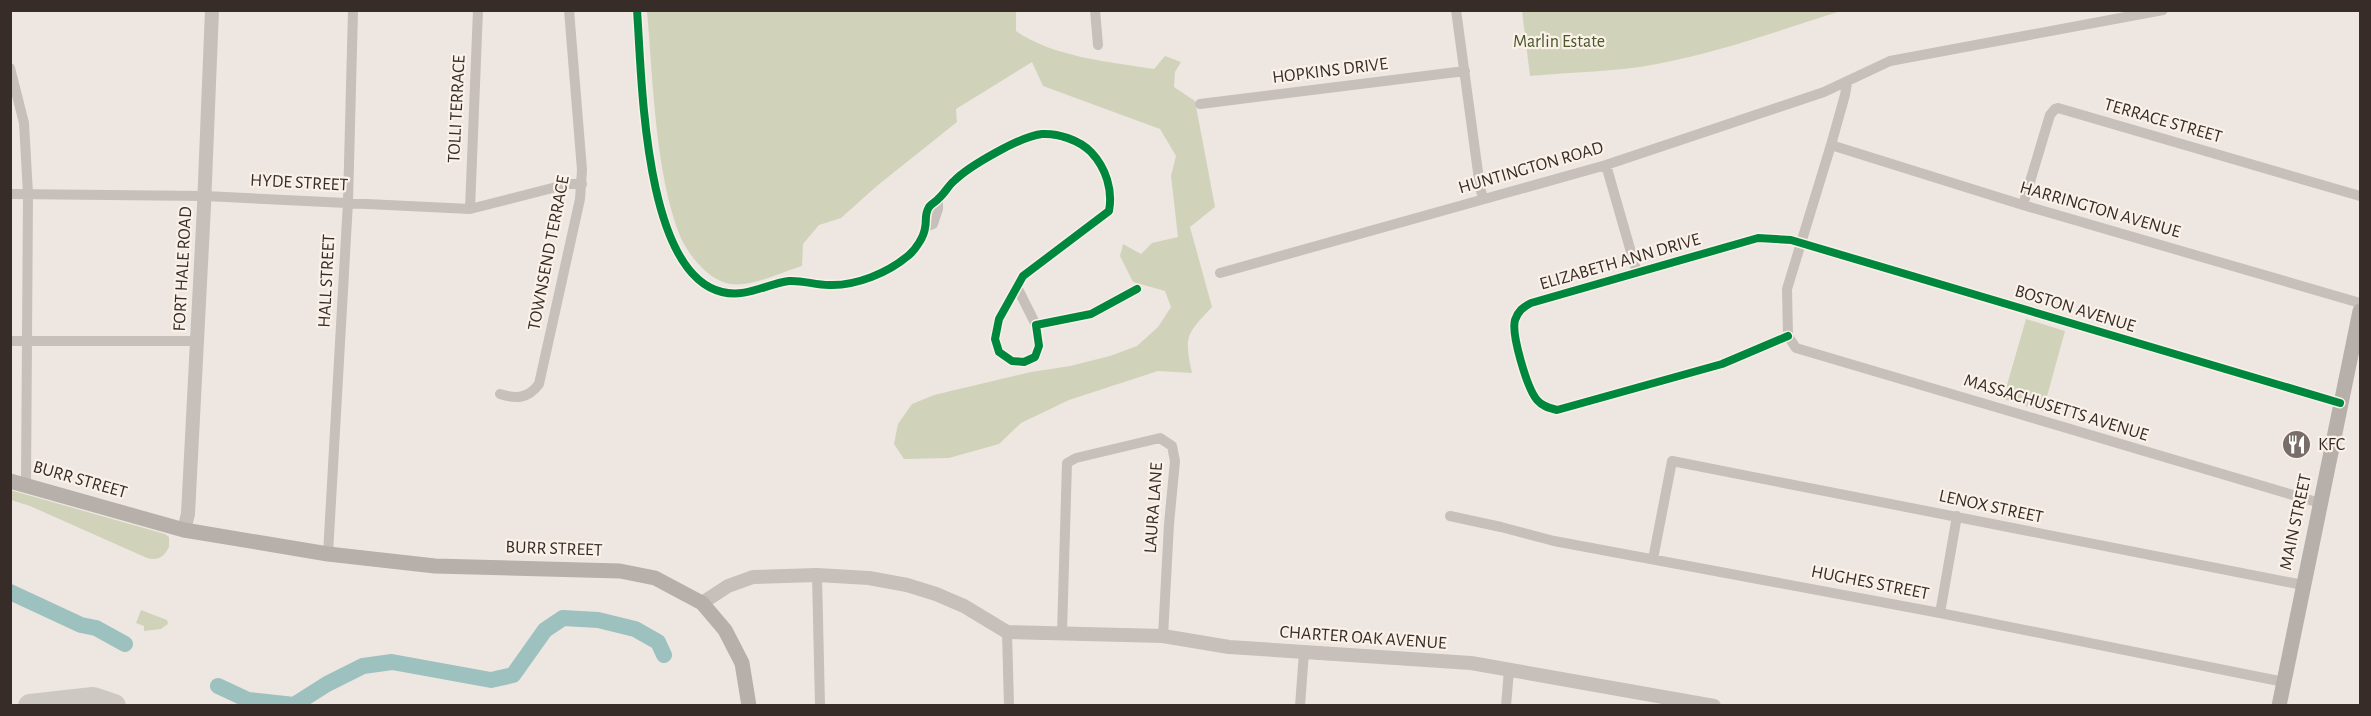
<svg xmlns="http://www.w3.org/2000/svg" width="2371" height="716" font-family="'Alegreya Sans',sans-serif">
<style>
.green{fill:#d0d3ba}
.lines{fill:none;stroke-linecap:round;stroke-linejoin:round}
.river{stroke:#9dc1be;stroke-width:16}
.taxiway{stroke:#cec8c2;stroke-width:24}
.minor{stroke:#c6bfba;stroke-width:10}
.tertiary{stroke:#c6bfba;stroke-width:14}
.secondary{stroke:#b7afaa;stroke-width:15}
.cycleway-casing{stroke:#faf1e8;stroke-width:11}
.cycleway{stroke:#00873e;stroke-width:8}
.labels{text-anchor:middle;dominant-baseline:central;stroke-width:4.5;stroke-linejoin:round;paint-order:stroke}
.park-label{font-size:18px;fill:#4a572b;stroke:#faf1e8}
.street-label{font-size:18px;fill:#382c28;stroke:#faf1e8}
.poi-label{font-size:18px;fill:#382c28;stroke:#faf1e8;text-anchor:start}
</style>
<rect width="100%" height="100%" fill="#eee7e1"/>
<path class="green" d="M647 11H1016V31C1053 57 1110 62 1154 69L1165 56 1181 62 1175 72 1174 87 1195 101 1215 207 1190 227 1212 307C1186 335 1184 335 1192 373L1158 371 1069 400 1021 423 999 444 949 458 904 459 894 444 898 424 912 404 934 395 1031 372 1070 366 1110 356 1137 346 1158 327 1171 307 1165 291 1133 282 1120 256 1123 244 1141 254 1152 243 1178 237 1171 176 1176 156 1160 129 1043 86 1032 62 956 109 957 122 878 185 841 218 819 225 803 244 802 266C781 272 753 287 731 284 709 281 689 256 680 236 655 173 653 79 647 11Z
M1522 11V10L1841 11C1781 30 1720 52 1657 64 1616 72 1572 72 1530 76Z
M2026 319 2065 331 2043 411 2003 399Z
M10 490 165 534 169 537V547C164 557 158 561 147 558L30 506 11 500Z
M141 610 167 620 168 624 161 629 144 631V626L136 623Z"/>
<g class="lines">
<path class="river" d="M10 592 81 625 96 628 125 644
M218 686 248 700 294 705 327 684 363 666 392 662 491 680 513 675 545 630 563 618 598 620 635 629 658 642 664 655"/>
<path class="taxiway" d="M30 706 93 699 114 706"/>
<path class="minor" d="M637 10C642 76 643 273 722 292 746 298 766 284 789 281 802 280 815 285 829 285 856 286 888 273 909 255 915 250 924 237 925 228 927 220 924 215 929 207 932 203 936 202 939 198 945 193 948 186 954 181 969 166 1021 136 1042 134 1058 133 1079 140 1091 152 1106 168 1113 190 1109 211L1023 276 999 319 995 339 999 352 1012 361 1024 362 1035 357 1039 346 1036 325 1091 314 1137 289
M1095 10 1098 45
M1456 10 1480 187 1483 198
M10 68 24 123 28 194 26 485
M1200 104 1465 71
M1831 145 2023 205 2360 303
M1606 165 1637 273
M10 194 205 196 470 209 568 184H582
M2023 205 2050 115 2055 109 2058 108 2360 196
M470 209 478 10
M925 227 933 224 938 209V200
M1220 273 1606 165 1824 92 1890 61 2163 10
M1017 287 1036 325
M1788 336 1722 364 1557 410C1549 408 1542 406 1537 400 1527 388 1511 334 1515 320 1518 311 1523 307 1531 303L1758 238 1791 240 2340 403
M1788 336 1796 348 2320 503
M1788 336 1787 289 1831 145 1845 95 1847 83
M10 341H197
M500 394C516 399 528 399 539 384L580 199 582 170 569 10
M1450 516 1501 527 1554 541 1940 613 2284 682
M328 554 348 202 353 10
M1653 559 1672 461 2303 585
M817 575 820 706
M1940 613 1957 516
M1007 632 1009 706
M1062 633 1067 463 1076 458 1160 438 1172 446 1175 461 1169 524 1163 636
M1300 706 1304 652
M1506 706 1509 670"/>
<path class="tertiary" d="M184 530 188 514 204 206 212 10
M702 603 728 586 753 577 817 575 869 578 907 585 936 594 964 606 1007 632 1163 636 1229 647 1471 663 1714 706"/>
<path class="secondary" d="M10 481 184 530 328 554 435 566 620 571 655 578 702 603 725 630 742 663 749 706
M2279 706 2360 311"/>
<defs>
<path id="cycleway" d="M637 10C642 76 643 273 722 292 746 298 766 284 789 281 802 280 815 285 829 285 856 286 888 273 909 255 915 250 924 237 925 228 927 220 924 215 929 207 932 203 936 202 939 198 945 193 948 186 954 181 969 166 1021 136 1042 134 1058 133 1079 140 1091 152 1106 168 1113 190 1109 211L1023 276 999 319 995 339 999 352 1012 361 1024 362 1035 357 1039 346 1036 325 1091 314 1137 289
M1788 336 1722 364 1557 410C1549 408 1542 406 1537 400 1527 388 1511 334 1515 320 1518 311 1523 307 1531 303L1758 238 1791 240 2340 403"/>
</defs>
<use href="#cycleway" class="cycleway-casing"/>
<use href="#cycleway" class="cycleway"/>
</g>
<defs>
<symbol id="restaurant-disc" viewBox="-11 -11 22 22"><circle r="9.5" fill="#786d69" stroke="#faf1e8"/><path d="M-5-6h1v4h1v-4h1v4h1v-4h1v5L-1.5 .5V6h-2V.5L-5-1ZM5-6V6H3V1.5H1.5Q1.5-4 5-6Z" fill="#fff"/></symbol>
</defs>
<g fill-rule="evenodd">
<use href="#restaurant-disc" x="2280" y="428" width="33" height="33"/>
</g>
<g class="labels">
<g class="park-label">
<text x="1559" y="42">Marlin Estate</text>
</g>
<g class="street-label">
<text transform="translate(1330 71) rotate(-7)">HOPKINS DRIVE</text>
<text transform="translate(457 109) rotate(-87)">TOLLI TERRACE</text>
<text transform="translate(2163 121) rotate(16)">TERRACE STREET</text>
<text transform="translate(1531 168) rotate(-16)">HUNTINGTON ROAD</text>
<text transform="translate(299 183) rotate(3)">HYDE STREET</text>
<text transform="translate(2100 210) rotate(16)">HARRINGTON AVENUE</text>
<text transform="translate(549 253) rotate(-79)">TOWNSEND TERRACE</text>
<text transform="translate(1620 262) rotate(-16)">ELIZABETH ANN DRIVE</text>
<text transform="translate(183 269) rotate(-87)">FORT HALE ROAD</text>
<text transform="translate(327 281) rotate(-87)">HALL STREET</text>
<text transform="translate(2075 309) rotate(17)">BOSTON AVENUE</text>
<text transform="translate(2056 408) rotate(17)">MASSACHUSETTS AVENUE</text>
<text transform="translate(80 480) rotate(16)">BURR STREET</text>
<text transform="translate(1991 507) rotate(12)">LENOX STREET</text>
<text transform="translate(1154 508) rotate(-86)">LAURA LANE</text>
<text transform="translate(2296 522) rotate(-78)">MAIN STREET</text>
<text transform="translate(554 549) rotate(2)">BURR STREET</text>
<text transform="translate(1870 583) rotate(11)">HUGHES STREET</text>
<text transform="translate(1363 638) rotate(4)">CHARTER OAK AVENUE</text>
</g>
<g class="poi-label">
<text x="2318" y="445">KFC</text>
</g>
</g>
<rect width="2371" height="716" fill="none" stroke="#382c28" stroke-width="24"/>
</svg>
